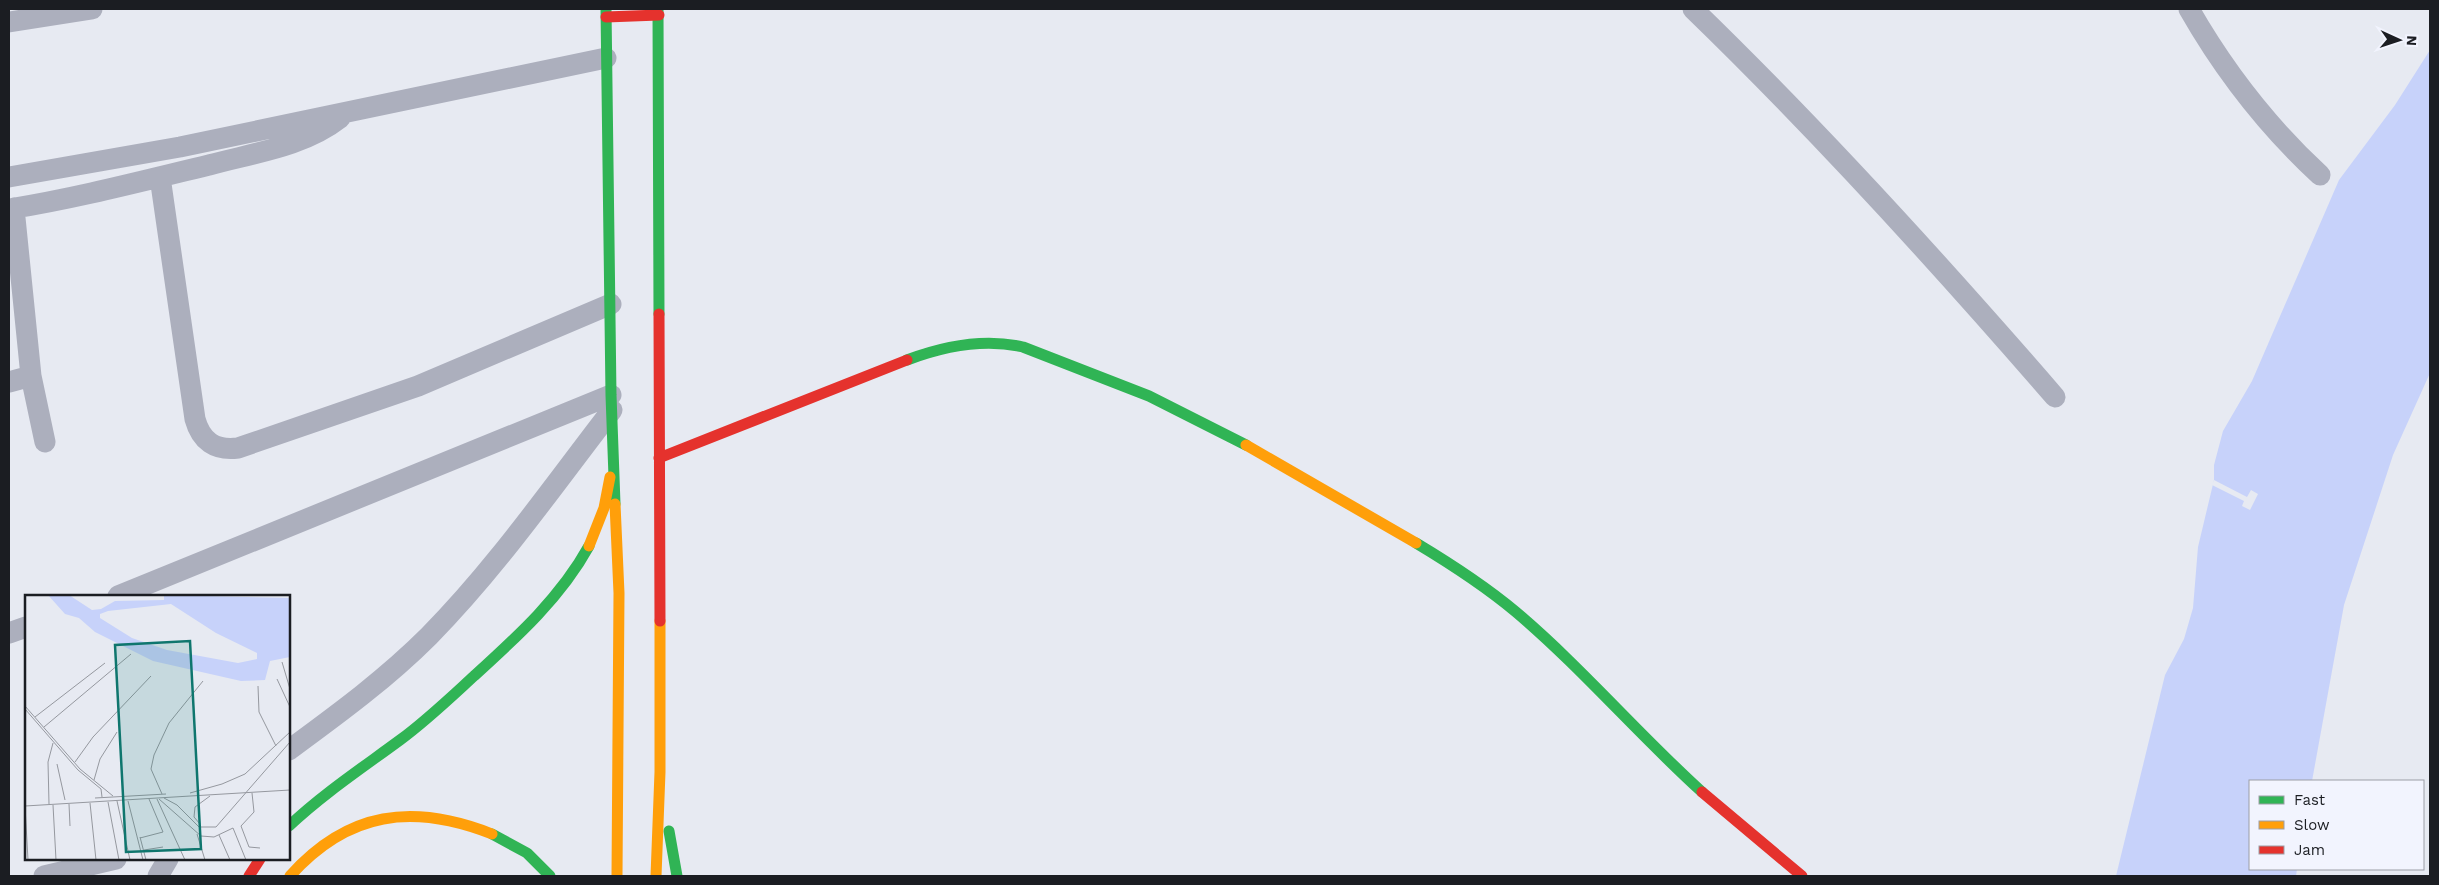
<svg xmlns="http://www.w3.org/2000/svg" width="2439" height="885" font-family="'Work Sans',sans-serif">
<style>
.water{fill:#c7d2fa}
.pier{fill:#e7eaf2}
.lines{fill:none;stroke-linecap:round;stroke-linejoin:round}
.street{stroke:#acafbd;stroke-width:21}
.fast{stroke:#30b455;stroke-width:11}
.slow{stroke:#ff9f0a;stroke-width:11}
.jam{stroke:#e5322d;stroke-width:11}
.inset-road{fill:none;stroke:#95989f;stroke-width:1}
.view{fill:#0f766e;fill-opacity:0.15;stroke:#0f766e;stroke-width:2.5}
.inset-edge{fill:none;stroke:#1b1d22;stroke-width:2.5}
</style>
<rect width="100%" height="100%" fill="#e7eaf2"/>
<path class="water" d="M2430 50V373L2393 455 2344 605 2312 781H2250V869H2297L2296 876H2116L2165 675 2184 639 2193 608 2198 547 2214 480V465L2223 431 2252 381 2339 180 2395 105Z"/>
<path class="pier" d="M2214 480 2247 497 2251 490 2258 494 2250 510 2242 506 2244 501 2212 485Z"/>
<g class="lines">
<path class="street" d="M1693 9C1820 132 1939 263 2055 397
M2189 9C2225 72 2267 126 2320 175
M9 22 92 9
M9 177 180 147 606 58
M160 177 195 419C201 441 215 451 238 448L418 386 611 304
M14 208 31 376 45 442
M9 209C77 198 142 181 209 165 253 153 303 147 340 118
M9 382 31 376
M118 596 611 395
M9 633 26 627
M289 750C338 714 386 679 429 636 497 567 553 486 612 410
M44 876 116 859
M158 876 168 859"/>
<path class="fast" d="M606 9 611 395 615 504
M658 9 659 314
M907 360C944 346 984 338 1023 347L1149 396 1246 445
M1416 543C1451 564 1485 586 1516 612 1582 668 1638 734 1702 792
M289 826C323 794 362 768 400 740 426 721 450 698 474 676 518 636 561 597 589 546
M669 831 677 876
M492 834 527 853 550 876"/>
<path class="slow" d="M1246 445 1416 543
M615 504 619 593 617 876
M589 546 604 508 610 477
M290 876C348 811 413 803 492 834
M656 876 660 772V621"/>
<path class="jam" d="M606 17 659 15
M659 314 660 621
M659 458 907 360
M1702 792 1802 876
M249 876 260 859"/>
</g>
<g transform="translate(25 595)">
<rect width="265" height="265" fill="#e7eaf2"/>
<path d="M23 0H44L67 15 76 14 90 6 139 5V0L265 3V62L245 66 240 85 216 86 128 66 70 37 54 23 40 19ZM146 9 191 38 232 58V64L213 68 142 55 107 43 75 23V19L83 16Z" fill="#c7d2fa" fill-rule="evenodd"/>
<path class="inset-road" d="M257 67 265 94M252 84 265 112M233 91 234 117 251 151M0 111 55 174 88 201M0 114 53 175 76 194 77 202M10 122 80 68M19 132 106 59M50 167 68 142 126 81M32 169 40 205M69 185 75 164 92 137M165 198 197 189 220 179 265 137M227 198 229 217 216 231 224 252 235 253M137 199 126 174 129 160 144 128 178 86M70 203 141 199M139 203 152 210 174 232H191L265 147M132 204 160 265M134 204 176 241 189 242 208 233 221 265M92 206 105 265M103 206 118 265M83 207 94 265M65 208 71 265M24 209 23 167 28 148M44 209 45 231M28 210 31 265M0 211 3 265M0 211 265 195M175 229 169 222 170 212 185 201M172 239 180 265M194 240 205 265M115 242 121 265M115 243 138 237 124 204M119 255 138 252"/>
<path class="view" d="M165 46 176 254 101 257 90 50Z"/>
<rect width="265" height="265" class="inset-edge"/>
</g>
<rect width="2439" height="885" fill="none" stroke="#1b1d22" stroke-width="20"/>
<rect x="2249" y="780" width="175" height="90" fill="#f2f4fe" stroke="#9c9ea6"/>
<rect x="2259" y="796" width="25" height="8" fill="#30b455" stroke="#9c9ea6"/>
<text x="2294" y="805" font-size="15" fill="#1b1d22">Fast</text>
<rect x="2259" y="821" width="25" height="8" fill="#ff9f0a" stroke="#9c9ea6"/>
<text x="2294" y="830" font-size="15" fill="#1b1d22">Slow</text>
<rect x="2259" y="846" width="25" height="8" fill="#e5322d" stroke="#9c9ea6"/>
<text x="2294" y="855" font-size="15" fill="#1b1d22">Jam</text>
<g transform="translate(2399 40) rotate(93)" stroke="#f2f4fe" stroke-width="4" paint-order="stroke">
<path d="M0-4L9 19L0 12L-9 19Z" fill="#1b1d22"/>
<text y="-8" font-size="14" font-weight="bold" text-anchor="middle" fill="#1b1d22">N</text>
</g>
</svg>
